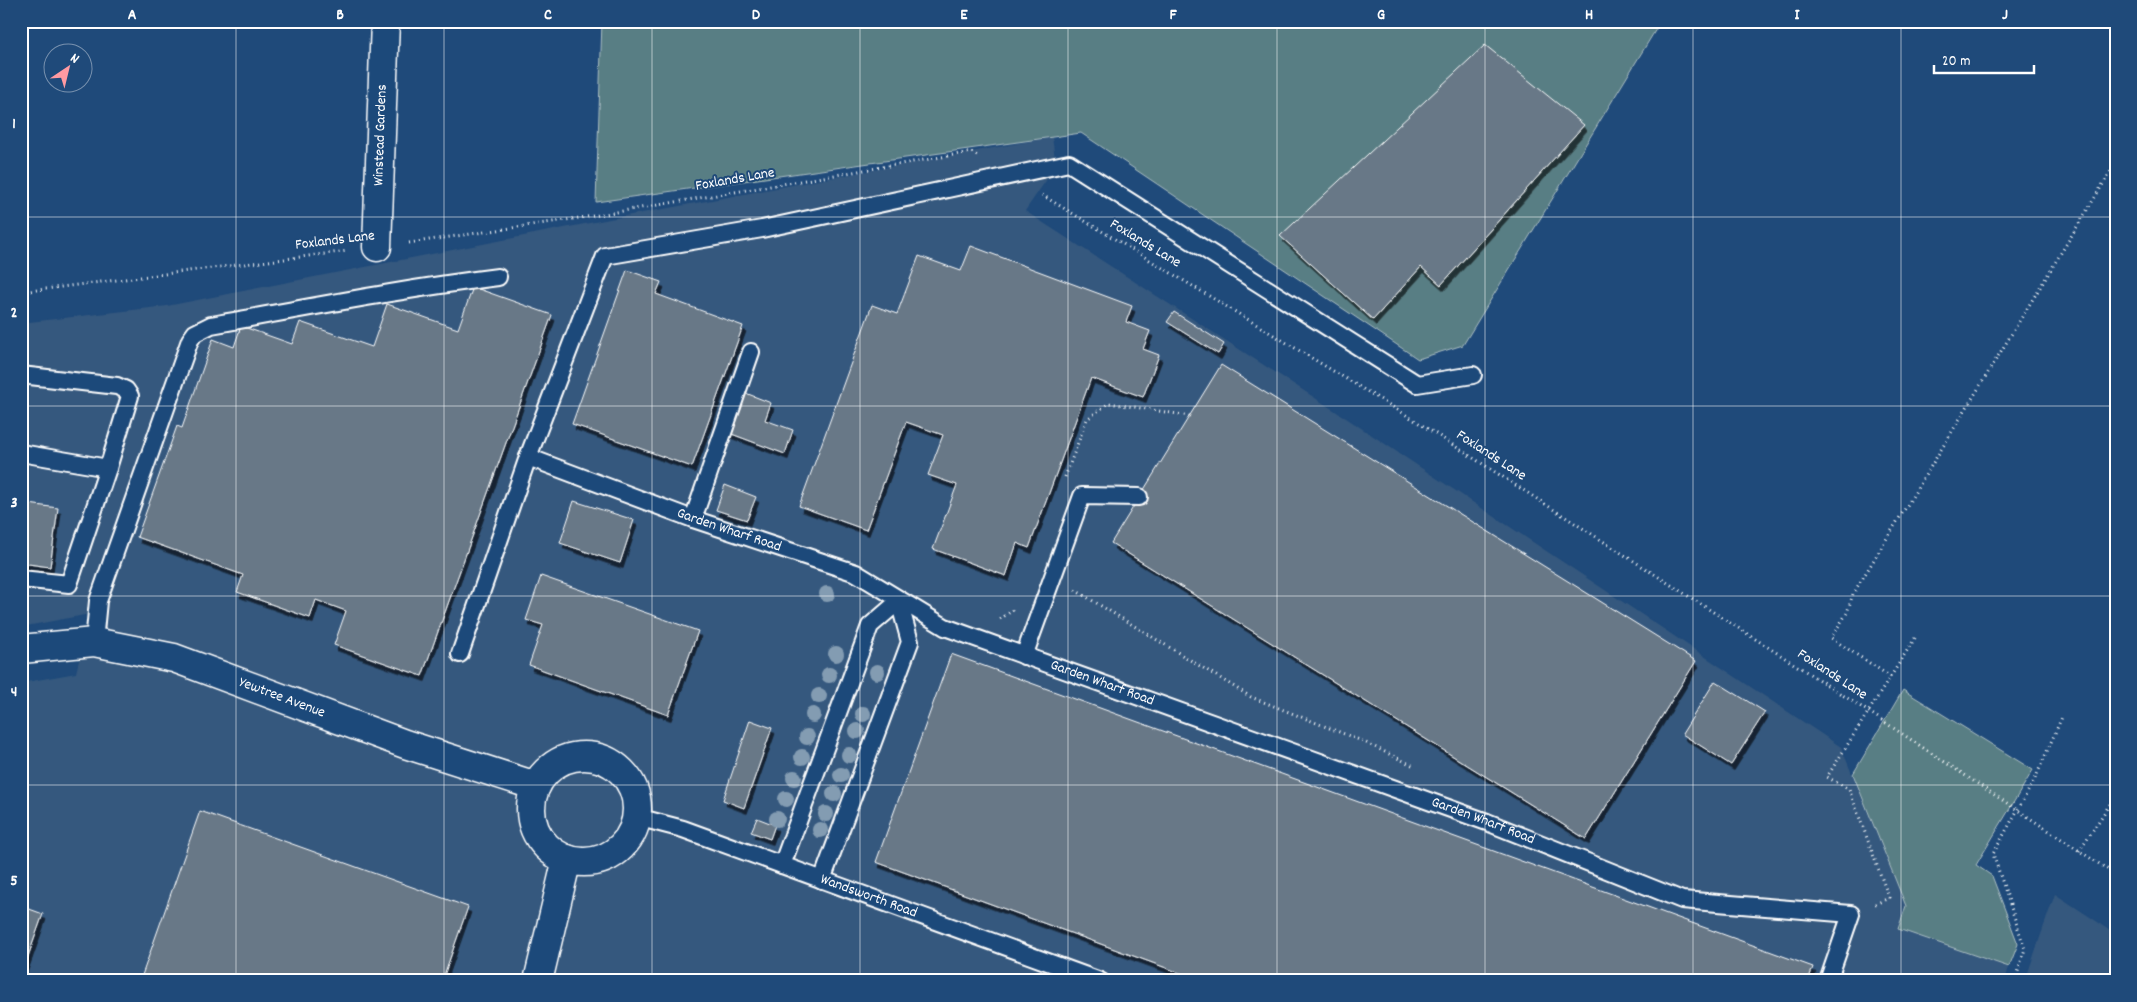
<svg xmlns="http://www.w3.org/2000/svg" width="2137" height="1002" font-family="Dekko,sans-serif">
<style>
.built{fill:#35587e}
.green{fill:#587e84;stroke:#acbec2}
.building{fill:#677887;stroke:#fff;filter:url(#shadow)}
.lines{fill:none;stroke-linecap:round;stroke-linejoin:round}
.lane-casing{stroke:#fff;stroke-width:20}
.street-casing{stroke:#fff;stroke-width:31}
.path{stroke:#fff;stroke-width:3;stroke-dasharray:1 4;stroke-linecap:butt}
.lane{stroke:#1f4a7a;stroke-width:16}
.street{stroke:#1f4a7a;stroke-width:28}
.tree{fill:#839cb2}
.grid{fill:none;stroke:#fff;stroke-width:1;stroke-opacity:0.55}
.labels{text-anchor:middle;dominant-baseline:central;stroke-width:4;stroke-linejoin:round;paint-order:stroke}
.street-label{font-size:15px;fill:#fff;stroke:#1f4a7a}
.neatline{fill:none;stroke:#fff;stroke-width:2}
.grid-label{font-size:16px;text-anchor:middle;font-weight:bold;fill:#fff}
</style>
<defs>
<filter id="shadow"><feDropShadow dx="3" dy="5.5" stdDeviation="0" flood-color="#0009"/></filter>
</defs>
<rect width="100%" height="100%" fill="#1f4a7a"/>
<filter id="ink" filterUnits="userSpaceOnUse"><feTurbulence type="fractalNoise" baseFrequency=".02" numOctaves="2"/><feDisplacementMap in="SourceGraphic" scale="10" xChannelSelector="R" yChannelSelector="G"/><feConvolveMatrix kernelMatrix="1 2 1 2 8 2 1 2 1" color-interpolation-filters="sRGB"/></filter>
<g filter="url(#ink)">
<path class="built" d="M1052 137 1056 166 1025 211 1346 418 1841 747 1906 906 1898 929 2009 967 2005 981H21V683L76 673 90 614 21 627V323L167 306 615 218Z
M2055 894 2116 934V981H2025Z"/>
<path class="green" d="M602 21H1661L1463 345 1418 359 1081 133 596 202Z
M1903 690 2033 770 1976 865 1992 876 2018 944 2009 967 1898 929 1906 906 1853 774Z"/>
<path class="building" d="M1485 45 1584 125 1441 285 1421 267 1373 320 1280 236Z
M971 246 1132 306 1126 322 1150 331 1143 349 1159 355 1143 397 1091 378 1029 548 1017 543 1006 576 933 549 957 485 928 475 943 435 906 422 866 530 799 506 872 305 897 314 919 256 961 271Z
M627 270 661 282 656 294 743 326 692 467 572 424Z
M473 287 552 315 422 676 334 645 346 611 316 600 310 618 237 592 243 575 137 537 177 426 182 428 213 339 234 347 241 326 292 344 300 322 372 347 387 304 458 329Z
M1174 312 1224 344 1218 354 1167 322Z
M1221 365 1696 661 1586 839 1111 543Z
M743 392 771 403 765 420 793 430 785 454 729 433Z
M725 485 756 497 747 520 716 510Z
M574 501 634 520 620 563 560 543Z
M21 503 58 508 50 567 21 563Z
M541 576 698 631 668 715 529 665 543 625 526 620Z
M951 654 1813 967 1808 981H1202L876 862Z
M1715 681 1765 712 1731 765 1682 734Z
M750 720 772 728 744 808 723 800Z
M200 811 468 907 442 981H140Z
M757 818 775 825 770 839 751 832Z
M21 906 43 914 21 976Z"/>
<g class="lines">
<defs>
<g id="lane">
<path d="M21 375 117 386 126 390 130 396 108 468"/>
<path d="M21 453 108 468 69 584 21 579"/>
<path id="s1" d="M528 457 693 519 856 573 945 627 1487 822 1682 900 1851 914 1828 981"/>
<path d="M693 519 751 352"/>
<path d="M94 642 98 601 190 340 195 333 211 325C307 308 402 289 498 277"/>
<path d="M460 654 528 457 605 256 762 229 1069 163 1417 384 1473 375"/>
<path d="M1024 656 1082 496 1139 497"/>
<path id="s2" d="M637 817 683 829 1100 981"/>
<path d="M782 865 870 626 899 601 910 642 822 880"/>
</g>
<g id="street">
<path id="s3" d="M377 247 385 21"/>
<path id="s4" d="M21 649 94 642 174 658 405 744 536 786"/>
<circle cx="584" cy="809" r="53"/>
<path d="M538 981 567 859"/>
</g>
</defs>
<use href="#lane" class="lane-casing"/>
<use href="#street" class="street-casing"/>
<path class="path" d="M1042 195 1411 418 1869 712 2116 875
M409 243 593 216 971 152 979 157
M21 292 348 251
M1065 477 1087 419 1109 403 1190 416
M1075 590 1251 697 1362 741 1414 766
M1000 619 1013 610
M1891 677 1831 638 1847 613 1853 594 2111 171 2116 173
M2079 851 2116 795
M1875 904 1889 898 1849 789 1827 777 1917 635
M2015 981 2025 949 1993 854 2035 779 2062 717"/>
<use href="#lane" class="lane"/>
<use href="#street" class="street"/>
</g>
<g class="tree">
<circle cx="827" cy="594" r="8"/>
<circle cx="836" cy="654" r="8"/>
<circle cx="877" cy="672" r="8"/>
<circle cx="829" cy="675" r="8"/>
<circle cx="819" cy="696" r="8"/>
<circle cx="863" cy="714" r="8"/>
<circle cx="813" cy="715" r="8"/>
<circle cx="857" cy="731" r="8"/>
<circle cx="807" cy="737" r="8"/>
<circle cx="849" cy="755" r="8"/>
<circle cx="802" cy="757" r="8"/>
<circle cx="841" cy="775" r="8"/>
<circle cx="794" cy="778" r="8"/>
<circle cx="834" cy="794" r="8"/>
<circle cx="786" cy="799" r="8"/>
<circle cx="826" cy="814" r="8"/>
<circle cx="777" cy="819" r="8"/>
<circle cx="820" cy="830" r="8"/>
</g>
</g>
<path class="grid" d="M236 21V981M444 21V981M652 21V981M860 21V981M1068 21V981M1277 21V981M1485 21V981M1693 21V981M1901 21V981M21 217H2116M21 406H2116M21 596H2116M21 785H2116"/>
<g class="labels">
<g class="street-label">
<text stroke="none"><textPath href="#s3" startOffset="112">Winstead Gardens</textPath></text>
<text transform="translate(735 180) rotate(-10)">Foxlands Lane</text>
<text transform="translate(335 241) rotate(-7)">Foxlands Lane</text>
<text transform="translate(1145 244) rotate(31)">Foxlands Lane</text>
<text transform="translate(1491 456) rotate(33)">Foxlands Lane</text>
<text stroke="none"><textPath href="#s1" startOffset="214">Garden Wharf Road</textPath></text>
<text transform="translate(1832 675) rotate(33)">Foxlands Lane</text>
<text stroke="none"><textPath href="#s1" startOffset="619">Garden Wharf Road</textPath></text>
<text stroke="none"><textPath href="#s4" startOffset="270">Yewtree Avenue</textPath></text>
<text stroke="none"><textPath href="#s1" startOffset="1024">Garden Wharf Road</textPath></text>
<text stroke="none"><textPath href="#s2" startOffset="245">Wandsworth Road</textPath></text>
</g>
</g>
<rect width="2137" height="1002" fill="none" stroke="#1f4a7a" stroke-width="55"/>
<g transform="translate(68 68) rotate(35)"><circle r="24" fill="#1f4a7a" stroke="#7992af"/>
<path d="M0-4L9 19L0 12L-9 19Z" fill="#ff9aa2"/>
<text y="-8" font-size="14" font-weight="bold" text-anchor="middle" fill="#ffffff">N</text>
</g>
<path d="M1934 65v8h100v-8" fill="none" stroke="#ffffff" stroke-width="2.5"/>
<text x="1942" y="65" font-size="15" fill="#ffffff" stroke="#1f4a7a" stroke-width="4" paint-order="stroke">20 m</text>
<rect x="28" y="28" width="2082" height="946" class="neatline"/>
<g class="grid-label">
<text x="132" y="19">A</text>
<text x="340" y="19">B</text>
<text x="548" y="19">C</text>
<text x="756" y="19">D</text>
<text x="964" y="19">E</text>
<text x="1173" y="19">F</text>
<text x="1381" y="19">G</text>
<text x="1589" y="19">H</text>
<text x="1797" y="19">I</text>
<text x="2005" y="19">J</text>
<text x="14" y="128">1</text>
<text x="14" y="317">2</text>
<text x="14" y="507">3</text>
<text x="14" y="696">4</text>
<text x="14" y="885">5</text>
</g>
</svg>
